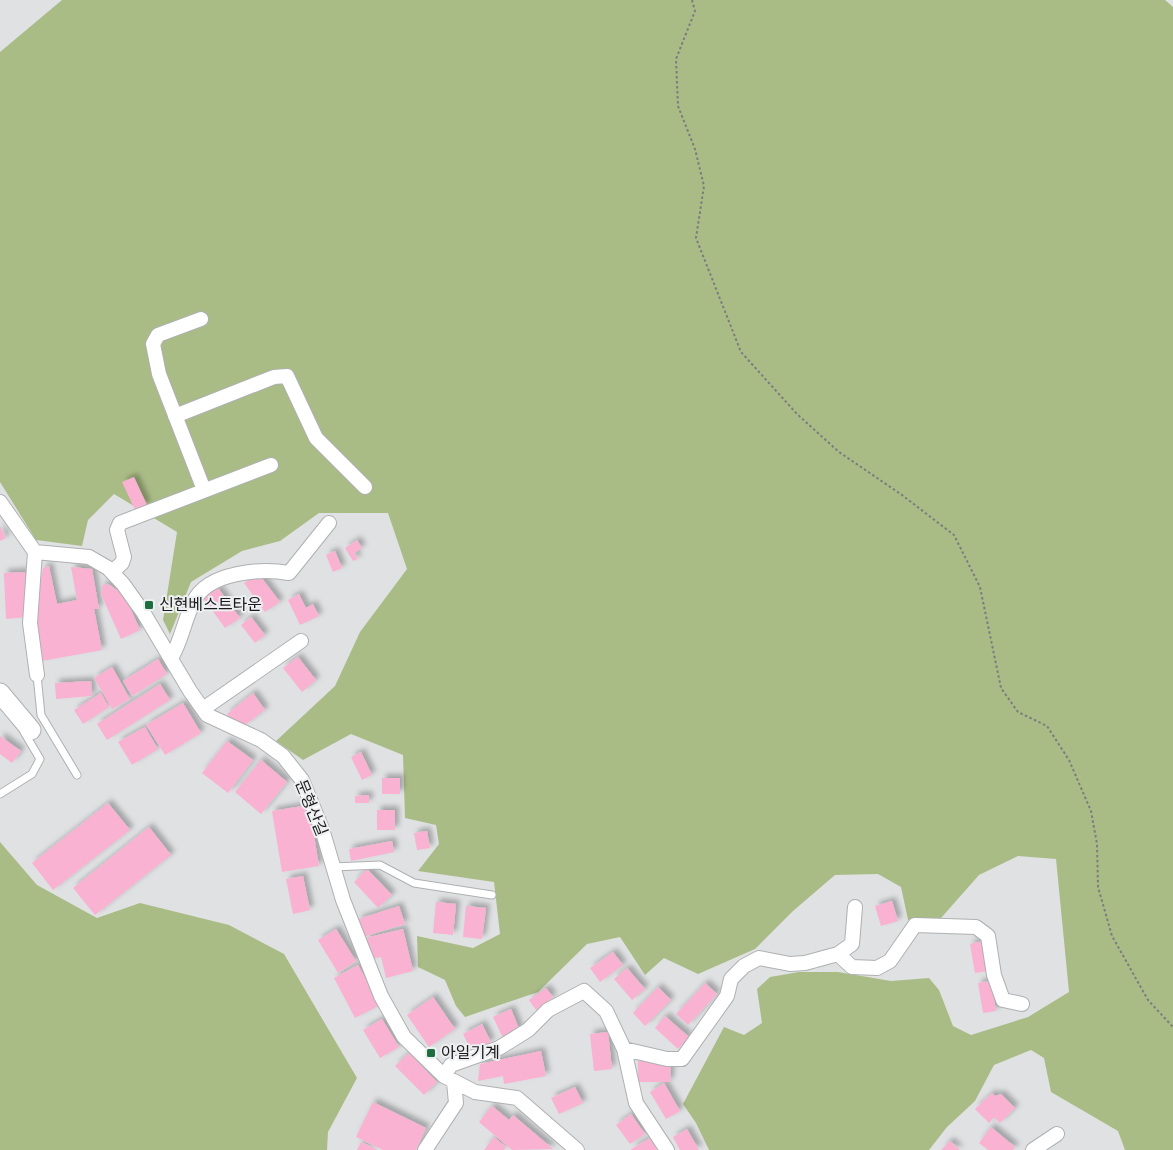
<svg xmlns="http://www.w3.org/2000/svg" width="1173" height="1150" font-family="'Varela Round','Noto Sans KR',sans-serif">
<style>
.green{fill:#aabc86}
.building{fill:#f9b2d1;filter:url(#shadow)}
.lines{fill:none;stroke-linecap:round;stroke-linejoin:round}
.lane-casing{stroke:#aeb0b1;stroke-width:9}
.street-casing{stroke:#aeb0b1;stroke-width:16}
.secondary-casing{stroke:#aeb0b1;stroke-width:21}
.path{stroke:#7b7c7e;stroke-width:2;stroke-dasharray:2.5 2.5;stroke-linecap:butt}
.lane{stroke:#fff;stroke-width:7}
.street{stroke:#fff;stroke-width:14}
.secondary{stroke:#fff;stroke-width:19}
.poi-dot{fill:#1e6f40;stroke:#edeff0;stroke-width:2}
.labels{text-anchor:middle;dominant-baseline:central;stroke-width:4;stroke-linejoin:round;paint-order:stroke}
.poi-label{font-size:16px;fill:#1a1b1c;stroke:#edeff0;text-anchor:start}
.street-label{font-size:16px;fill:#1a1b1c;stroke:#edeff0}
</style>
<defs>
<filter id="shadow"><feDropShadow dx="4" dy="-4" stdDeviation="2.5" flood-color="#0004"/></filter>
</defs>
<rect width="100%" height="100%" fill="#e0e1e3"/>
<path class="green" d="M62 0H1165L1173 7V1150H1125L1118 1131 1051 1092 1044 1058 1031 1050 994 1065 975 1101 947 1127 929 1150H709L696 1123 683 1104 724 1027 744 1035 762 1023 757 989 770 977 799 972H838L891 981 929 978 939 990 953 1026 971 1035 1028 1017 1069 992 1056 859 1018 856 979 875 941 918 908 920 901 887 878 874 835 875 793 911 755 949 698 974 664 958 645 975 620 937 587 944 538 992 465 1017 456 1006 445 980 418 967 417 936 473 948 500 934 494 882 418 871 439 844 436 825 405 818 403 755 351 734 303 760 276 741 335 686 360 632 407 569 388 513H319L280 541 242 551 191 582 170 634 163 620 177 532 114 494 88 520 82 546 36 540 0 482V52Z
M0 842 37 885 97 918 140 903 229 925 284 954 357 1078 328 1132 327 1150H0Z"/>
<path class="building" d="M134 477 147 505 135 510 122 482Z
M0 526 6 538 0 541Z
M357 540 362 548 354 553 358 559 353 561 345 548Z
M335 551 342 568 333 572 326 555Z
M49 566 57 604 77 600 71 567 92 569 99 609H94L102 650 42 661 34 616 43 568Z
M25 572 27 617 6 619 4 573Z
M258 573 280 602 265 612 244 583Z
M103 584 110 585 125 596 140 630 121 639 101 594Z
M218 588 240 618 225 628 204 599Z
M299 594 306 608 313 604 319 616 300 625 288 600Z
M251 617 265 635 255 643 241 625Z
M298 657 316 680 302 692 283 668Z
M158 659 167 674 132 696 123 681Z
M112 667 130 699 112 709 94 678Z
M91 681 92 696 56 699 55 683Z
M160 684 170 700 107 740 97 724Z
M101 693 109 707 83 724 74 710Z
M253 693 265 710 245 725 235 724 227 714Z
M183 703 201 733 165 755 146 725Z
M145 727 158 749 132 765 118 742Z
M0 736 21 751 12 763 0 754Z
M227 741 253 760 228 793 202 773Z
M361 752 372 775 362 780 351 757Z
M261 760 287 782 261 814 235 792Z
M382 778H400V794H382Z
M369 795V803H355V796Z
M108 803 130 830 53 890 32 863Z
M309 805 319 866 282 872 272 811Z
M377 810H395V830H377Z
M149 827 171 855 95 915 73 888Z
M427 831 430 848 417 850 414 833Z
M392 841 394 852 351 861 349 849Z
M367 869 392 895 378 908 354 882Z
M303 876 310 910 293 914 286 879Z
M892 901 898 921 881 926 875 906Z
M436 902 456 904 453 935 433 933Z
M399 906 405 924 363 937 358 919Z
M466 906 486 908 482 939 463 937Z
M336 929 356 961 338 973 318 940Z
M403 929 413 971 386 978 381 957 370 959 365 938Z
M983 941 988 971 975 973 970 944Z
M613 952 623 965 600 982 590 968Z
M358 965 380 1005 355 1018 334 978Z
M627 968 645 989 632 1000 614 979Z
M991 981 996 1011 983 1013 978 983Z
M705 983 717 994 688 1025 676 1014Z
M658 987 671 1000 645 1026 633 1013Z
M546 988 553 997 536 1010 529 1000Z
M433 997 455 1029 429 1047 407 1015Z
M511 1009 520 1031 503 1038 493 1017Z
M665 1016 689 1037 678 1049 655 1028Z
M382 1019 399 1047 380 1058 363 1030Z
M482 1024 491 1042 472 1052 463 1034Z
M608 1032 612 1069 594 1071 590 1034Z
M541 1051 546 1076 504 1084 503 1076 478 1081 480 1064Z
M409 1053 437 1082 424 1095 395 1066Z
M638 1061H671L670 1082H638Z
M664 1083 680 1111 666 1119 650 1092Z
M575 1087 583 1103 559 1114 551 1098Z
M992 1093 995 1096 1001 1094 1015 1108 1000 1123 994 1117 989 1123 975 1109Z
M373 1102 426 1128 416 1150H383L356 1137Z
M492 1106 509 1120 513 1115 553 1149 512 1150 479 1122Z
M631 1114 645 1134 630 1144 616 1125Z
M991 1127 1015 1147 1013 1150H988L979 1143Z
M687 1129 699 1150H680L673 1137Z
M494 1137 506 1147 504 1150H484Z
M650 1138 657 1150H630Z
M950 1141 960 1150H941Z
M361 1142 378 1150H357Z"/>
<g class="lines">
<defs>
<path id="lane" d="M37 675 41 715 77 775
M0 794 32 774 40 759 24 732
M333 867 380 865 414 883 492 895"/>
<path id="street" d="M201 319 158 335 153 344 159 374 204 490
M175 416 274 377 287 376 316 438 365 487
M0 502 35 552 89 557 108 568 123 584 143 612 190 691 207 715 261 740 283 756 302 780 322 829 343 900 381 996 404 1037 444 1076 475 1092 517 1098 577 1150
M35 552 30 623 37 675
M112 572 122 563 124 557 117 530 120 523 271 465
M171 658C182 640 184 620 194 601 208 572 261 568 289 573L329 523
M203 709 301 641
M838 954 852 967 877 968 890 961 915 925 976 927 988 936 994 975 1003 1000 1022 1004
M624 1049 667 1059H682L727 996 731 979 744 966 759 958 790 964 805 963 838 954 852 944 855 907
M444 1076 451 1065 499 1048 528 1030 548 1010 584 991 606 1011 624 1049 636 1103 667 1150
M425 1150 456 1103 454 1082
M1033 1150 1057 1134"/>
<path id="secondary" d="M0 693 31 730"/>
</defs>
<use href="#lane" class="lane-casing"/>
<use href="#street" class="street-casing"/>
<use href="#secondary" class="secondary-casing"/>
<path class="path" d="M692 0 695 11 676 59 678 106 695 149 704 186 696 238 741 352 797 414 839 452 902 495 954 535 980 587 1001 688 1018 712 1047 726 1069 760 1091 811 1097 844 1098 887 1112 936 1148 1000 1173 1027"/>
<use href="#lane" class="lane"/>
<use href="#street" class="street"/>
<use href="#secondary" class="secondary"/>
</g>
<g class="poi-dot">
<rect x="144" y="600" width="10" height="10" rx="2.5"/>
<rect x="426" y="1048" width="10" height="10" rx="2.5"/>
</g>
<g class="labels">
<g class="poi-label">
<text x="159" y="605">신현베스트타운</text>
<text x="441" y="1053">아일기계</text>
</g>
<g class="street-label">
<text transform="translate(311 808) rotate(68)">문형산길</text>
</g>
</g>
</svg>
